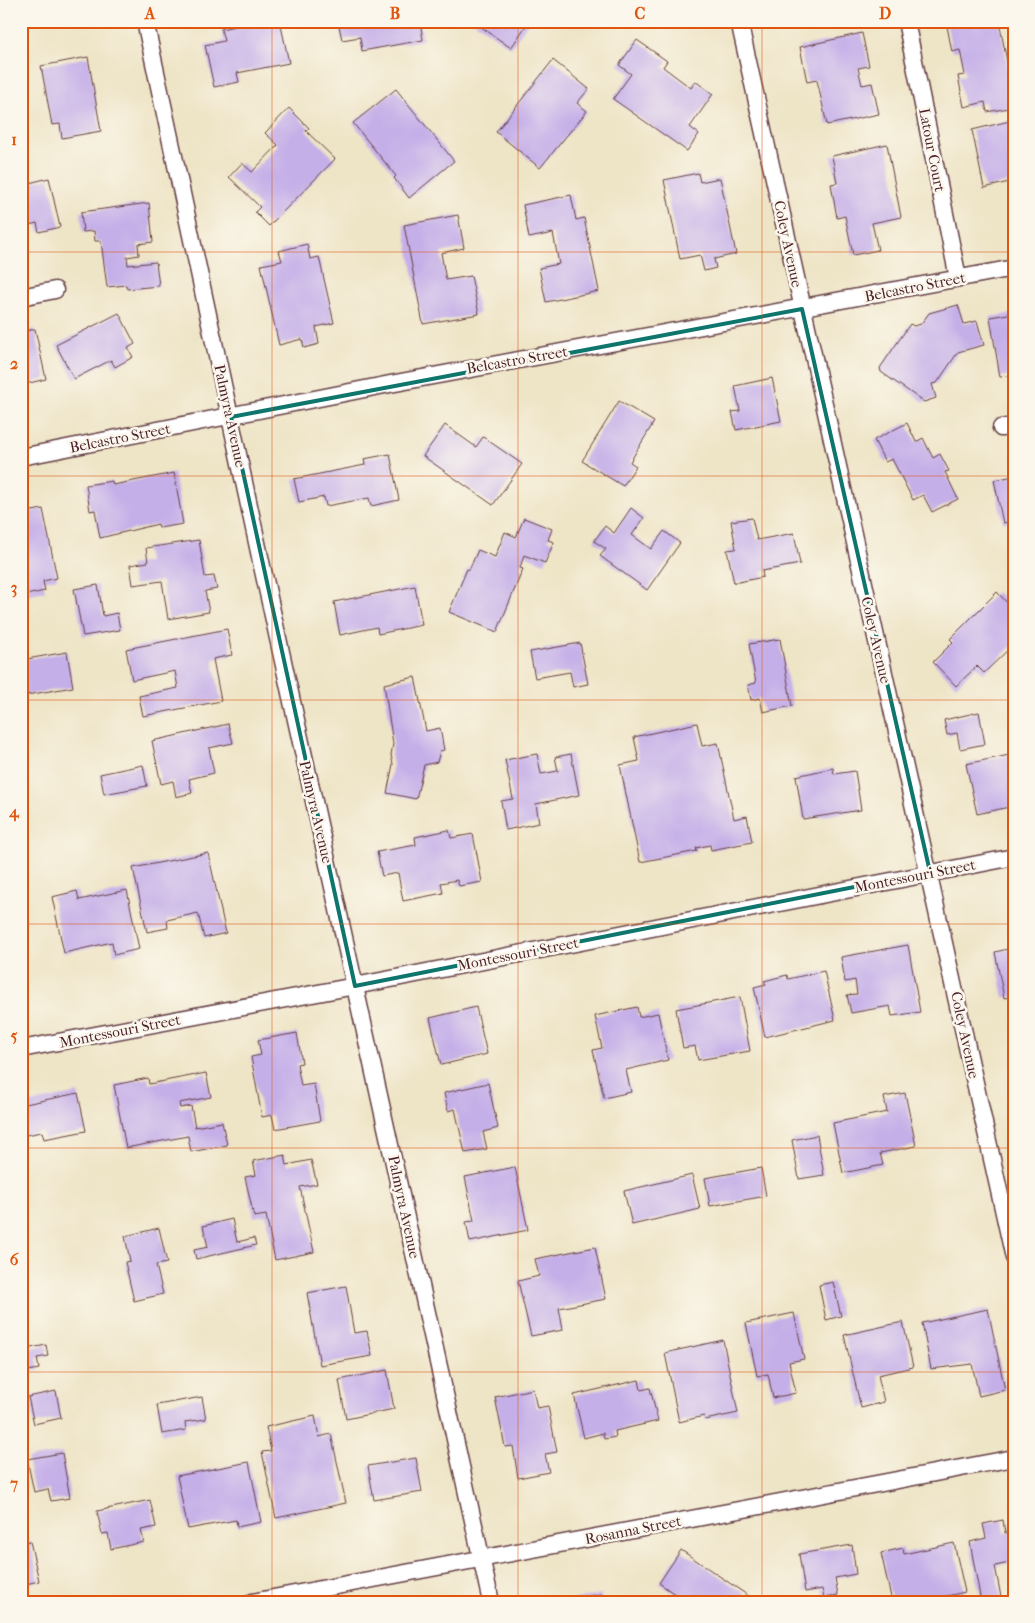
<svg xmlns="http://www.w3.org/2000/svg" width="1035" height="1623" font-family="'IM FELL French Canon',serif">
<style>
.building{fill:#c5afe8}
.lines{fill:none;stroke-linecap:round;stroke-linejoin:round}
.street-casing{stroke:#633d42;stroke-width:19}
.street{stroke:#fff;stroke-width:16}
.marked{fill:none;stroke:#0f766e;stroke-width:4;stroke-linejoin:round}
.grid{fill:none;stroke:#e0560e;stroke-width:1;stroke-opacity:0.55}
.labels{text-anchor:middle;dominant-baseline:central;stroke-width:5;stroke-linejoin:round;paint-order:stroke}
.street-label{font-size:15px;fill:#4a1f2b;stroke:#fbf7ec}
.neatline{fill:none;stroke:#e0560e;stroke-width:2}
.grid-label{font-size:16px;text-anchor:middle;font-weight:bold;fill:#e0560e}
</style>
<rect width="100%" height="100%" fill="#fbf7ec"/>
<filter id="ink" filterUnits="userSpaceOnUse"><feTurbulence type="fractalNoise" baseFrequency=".02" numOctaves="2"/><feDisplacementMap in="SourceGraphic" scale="10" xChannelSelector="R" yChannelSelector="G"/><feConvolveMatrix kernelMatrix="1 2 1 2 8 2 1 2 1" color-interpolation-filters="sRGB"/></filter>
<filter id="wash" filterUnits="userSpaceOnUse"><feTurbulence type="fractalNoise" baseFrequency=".0096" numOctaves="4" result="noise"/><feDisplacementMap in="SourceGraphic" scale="20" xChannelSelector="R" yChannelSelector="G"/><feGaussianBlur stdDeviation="1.12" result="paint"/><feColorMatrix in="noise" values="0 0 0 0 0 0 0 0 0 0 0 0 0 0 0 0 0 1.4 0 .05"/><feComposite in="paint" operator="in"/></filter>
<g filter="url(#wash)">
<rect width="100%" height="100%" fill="#eee4c6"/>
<g id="blocks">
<path class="building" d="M259 21H280L289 63 237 73 239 82 214 87 205 45 224 41 221 29Z
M338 21H420L423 40 362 51 360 37 342 40Z
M473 21H529L511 48Z
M946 21H999L1014 97V107L987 112 985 102 964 107 958 76 965 75 960 50 952 52Z
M862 33 869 66 858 68 862 85 872 83 879 114 827 125 817 80 807 82 800 47Z
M637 40 667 61 663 67 691 88 695 81 713 94 690 127 699 134 687 151 613 99 631 74 619 65Z
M88 57 101 131 62 138 60 124 52 125 41 66Z
M553 60 589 89 577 103 587 111 540 168 496 132Z
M396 89 454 161 409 198 394 178 396 176 353 123Z
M289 108 309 128 306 131 335 159 269 226 255 212 260 207 229 177 242 163 252 172 278 145 265 133Z
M1014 120V202H1013L1009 182 984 188 972 130Z
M887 144 901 217 872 223 878 250 853 255 845 216 837 218 831 184 837 183 832 156Z
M698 173 700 182 720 178 736 254 714 259 716 268 704 271 700 255 680 259 664 180Z
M49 178 60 227 39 232 37 223 21 227V185Z
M571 195 576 220 584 218 599 291 546 302 539 268 559 264 553 233 529 238 523 205Z
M149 203 153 242 138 244 139 255 127 257 128 265 156 262 159 286 127 289 126 285 107 287 101 241H95L94 231 83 232 81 212Z
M458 215 464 248 441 253 446 280 471 276 479 314 423 324 404 225Z
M307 244 310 259 319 257 334 323 316 327 319 344 304 348 302 339 279 345 261 265 282 261 279 251Z
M958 305 964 324 977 321 984 345 958 352 937 383 932 384 936 398 924 402 881 372 880 368 910 324 914 326 921 324 929 313Z
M119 313 135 344 128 348 133 357 115 367 111 360 74 379 56 345Z
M1014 313V375L1000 377 990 317Z
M35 329 46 379 21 385V332Z
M772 378 781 421 736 430 732 412 740 411 735 386Z
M619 401 654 422 630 462 636 466 623 486 582 461Z
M907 423 916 442 923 438 933 458 940 454 949 471 945 472 958 499 932 512 923 495 913 500 892 459 885 462 874 440Z
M445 425 476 447 483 437 522 464 493 505 423 456Z
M390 454 399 500 371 506 369 498 326 506 324 497 299 502 294 479 365 465 364 459Z
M174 473 183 524 159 528 158 524 100 538 95 510 90 511 86 485 112 481 113 485Z
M1014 476V521L1003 523 994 480Z
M631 508 644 518 632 535 651 549 664 531 680 543 647 590 600 556 606 549 594 541 605 526 614 533Z
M43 509 57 578 43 581 45 591 21 596V513Z
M524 518 552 529 548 540 554 542 545 563 524 555 520 568 523 569 497 632 449 612 467 569 469 570 478 550 495 557 505 532 516 537Z
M752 518 757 540 794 533 800 564 762 571 763 577 734 583 727 550 736 549 731 521Z
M199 540 205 577 214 576 217 589 205 591 209 612 168 619 162 581 133 585 130 565 148 562 146 548Z
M98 585 103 616 117 613 120 630 83 636 74 589Z
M415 586 422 625 378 634 377 627 340 635 334 602Z
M997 592 1014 610V644L984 673 977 666 956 686 933 662 953 642 950 639Z
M227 629 232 655 213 659 221 701 143 716 139 696 178 688 175 671 132 680 126 649Z
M780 639 792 706 763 712 760 698 751 700 748 685 756 683 749 644Z
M580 643 588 684 573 687 570 672 535 678 530 652Z
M67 652 73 687 21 696V660Z
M415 677 426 731 440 728 444 750 440 751 437 762 424 765 416 799 387 793 393 764 391 755 393 744 384 684Z
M979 712 985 744 960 749 957 733 947 735 944 720Z
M697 723 702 746 718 743 734 819 747 816 752 842 711 850 710 845 696 848 697 851 640 862 620 765 639 761 634 737Z
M228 724 233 743 209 748 214 773 189 779 192 793 176 797 173 781 161 784 152 741Z
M537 754 541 774 558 771 555 757 571 754 579 795 536 804 539 823 506 830 501 801 513 799 505 760Z
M1014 754V806L977 814 966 764Z
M143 765 147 786 104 794 100 774Z
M833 768 834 774 855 771 861 810 803 819 796 776Z
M449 830 451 838 473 834 482 882 459 886 457 880 441 883 443 893 403 901 398 873 382 876 377 852 416 845 415 837Z
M208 853 226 933 204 938 198 913 167 920 168 928 147 932 133 868Z
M127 890 139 949 114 955 112 942 64 953 52 897 77 891 79 900Z
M908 945 920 1012 892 1016 890 1006 851 1013 847 995 857 994 855 980 845 982 841 957Z
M1012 948 1014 996 1004 998 995 952Z
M824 971 835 1020 765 1037 754 987 766 984 764 981 787 975 788 979Z
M740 997 750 1051 698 1060 695 1046 683 1048 676 1009Z
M476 1007 487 1054 441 1065 430 1018Z
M637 1007 639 1017 658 1013 668 1060 626 1070 631 1092 604 1098 593 1050 602 1048 595 1016Z
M297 1033 302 1063 297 1064 301 1086 314 1084 320 1121 275 1129 272 1115 262 1117 251 1057 261 1055 258 1040Z
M206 1073 211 1097 179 1103 180 1108 191 1106 195 1127 222 1122 227 1145 191 1152 188 1136 126 1148 114 1085 148 1078 149 1084Z
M488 1083 498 1128 483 1132 487 1149 465 1153 455 1109 448 1111 444 1093Z
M78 1093 86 1131 44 1139 42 1132 21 1136V1105Z
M905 1093 916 1146 880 1153 883 1165 843 1173 833 1123 887 1112 884 1097Z
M817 1135 824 1175 799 1179 792 1140Z
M285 1155 287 1165 311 1160 317 1184 300 1187 314 1252 275 1260 266 1215 254 1217 245 1177 256 1175 253 1161Z
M515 1167 528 1230 470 1242 466 1222 474 1221 465 1177Z
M761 1168 766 1196 710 1206 705 1178Z
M692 1175 700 1209 632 1225 624 1191Z
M232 1219 237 1242 254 1238 256 1245 196 1259 194 1250 208 1247 203 1226Z
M159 1228 167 1263 156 1265 163 1294 134 1301 125 1262 130 1261 125 1236Z
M595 1247 606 1299 559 1308 563 1330 531 1336 518 1281 539 1276 535 1259Z
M833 1282 841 1316 826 1320 819 1285Z
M346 1286 354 1333 367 1331 372 1356 320 1365 307 1293Z
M988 1309 1005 1390 979 1396 972 1364 931 1369 922 1323Z
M794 1313 804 1359 789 1362 796 1393 773 1398 768 1374 757 1376 746 1323Z
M903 1322 913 1367 878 1375 884 1402 861 1408 844 1335Z
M723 1340 738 1413 705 1420 704 1416 679 1422 665 1353Z
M46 1345 48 1356 37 1358 39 1369 21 1372V1350Z
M387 1370 394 1409 346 1419 339 1380Z
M639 1380 641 1390 650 1388 658 1421 615 1431 616 1437 604 1439 603 1433 584 1438 574 1395Z
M533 1389 537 1408 548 1406 557 1452 545 1454 549 1472 518 1478 513 1446 505 1447 495 1397Z
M56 1391 61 1418 34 1424 28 1397Z
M202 1397 206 1419 185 1422 186 1430 162 1434 157 1405Z
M315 1416 319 1437 331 1434 346 1503 276 1518 262 1452 271 1451 266 1427Z
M62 1453 70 1498 51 1501 48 1489 34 1492 27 1459Z
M416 1458 422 1492 374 1500 368 1466Z
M249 1462 261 1522 237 1527 236 1520 188 1529 177 1476Z
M150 1500 156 1527 141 1530 144 1542 111 1549 108 1533 102 1534 97 1511Z
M1003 1520 1005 1533 1014 1532V1562L995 1566 1002 1602H981L970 1542 986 1538 983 1524Z
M30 1541 39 1581 21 1585V1543Z
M954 1543 965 1592 920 1602H892L881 1553 903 1548 904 1554Z
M852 1545 856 1574 835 1578 838 1595 824 1598 822 1589 805 1592 799 1554Z
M681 1550 753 1599 752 1602H686L659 1583Z
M601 1594 602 1602H566V1601Z"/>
</g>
</g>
<g filter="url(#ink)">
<use href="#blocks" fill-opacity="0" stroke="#633d42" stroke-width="1"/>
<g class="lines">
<defs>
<path id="street" d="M145 21 262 566 491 1602
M739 21 1014 1258
M906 21 958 278
M21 297 55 290
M1001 428 1014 426
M21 457 390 384 1014 268
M21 1049 355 986 1014 857
M252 1602 1014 1458"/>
</defs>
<use href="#street" class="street-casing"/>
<use href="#street" class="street"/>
</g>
</g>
<path class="marked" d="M802 309 930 872 355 986 231 417Z"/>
<path class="grid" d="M272 21V1602M518 21V1602M762 21V1602M21 252H1014M21 476H1014M21 700H1014M21 924H1014M21 1148H1014M21 1372H1014"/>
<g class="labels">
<g class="street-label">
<text transform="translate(932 150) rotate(79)">Latour Court</text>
<text transform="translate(788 244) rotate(78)">Coley Avenue</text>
<text transform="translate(915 287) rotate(-11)">Belcastro Street</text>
<text transform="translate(517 360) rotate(-10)">Belcastro Street</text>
<text transform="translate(230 416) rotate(78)">Palmyra Avenue</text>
<text transform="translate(120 438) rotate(-11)">Belcastro Street</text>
<text transform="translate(876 640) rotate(77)">Coley Avenue</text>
<text transform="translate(316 812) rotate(77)">Palmyra Avenue</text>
<text transform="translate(915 876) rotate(-11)">Montessouri Street</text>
<text transform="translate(518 954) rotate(-11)">Montessouri Street</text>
<text transform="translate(120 1031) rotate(-11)">Montessouri Street</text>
<text transform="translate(965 1035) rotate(78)">Coley Avenue</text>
<text transform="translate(404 1207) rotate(78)">Palmyra Avenue</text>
<text transform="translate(633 1530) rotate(-11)">Rosanna Street</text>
</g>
</g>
<rect width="1035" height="1623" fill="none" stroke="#fbf7ec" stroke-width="55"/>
<rect x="28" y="28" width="980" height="1568" class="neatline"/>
<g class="grid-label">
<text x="150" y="19">A</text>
<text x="395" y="19">B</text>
<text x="640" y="19">C</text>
<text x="885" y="19">D</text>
<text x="14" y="145">1</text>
<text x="14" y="369">2</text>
<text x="14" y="593">3</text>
<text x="14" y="817">4</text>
<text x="14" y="1041">5</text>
<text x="14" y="1265">6</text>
<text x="14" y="1489">7</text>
</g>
</svg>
